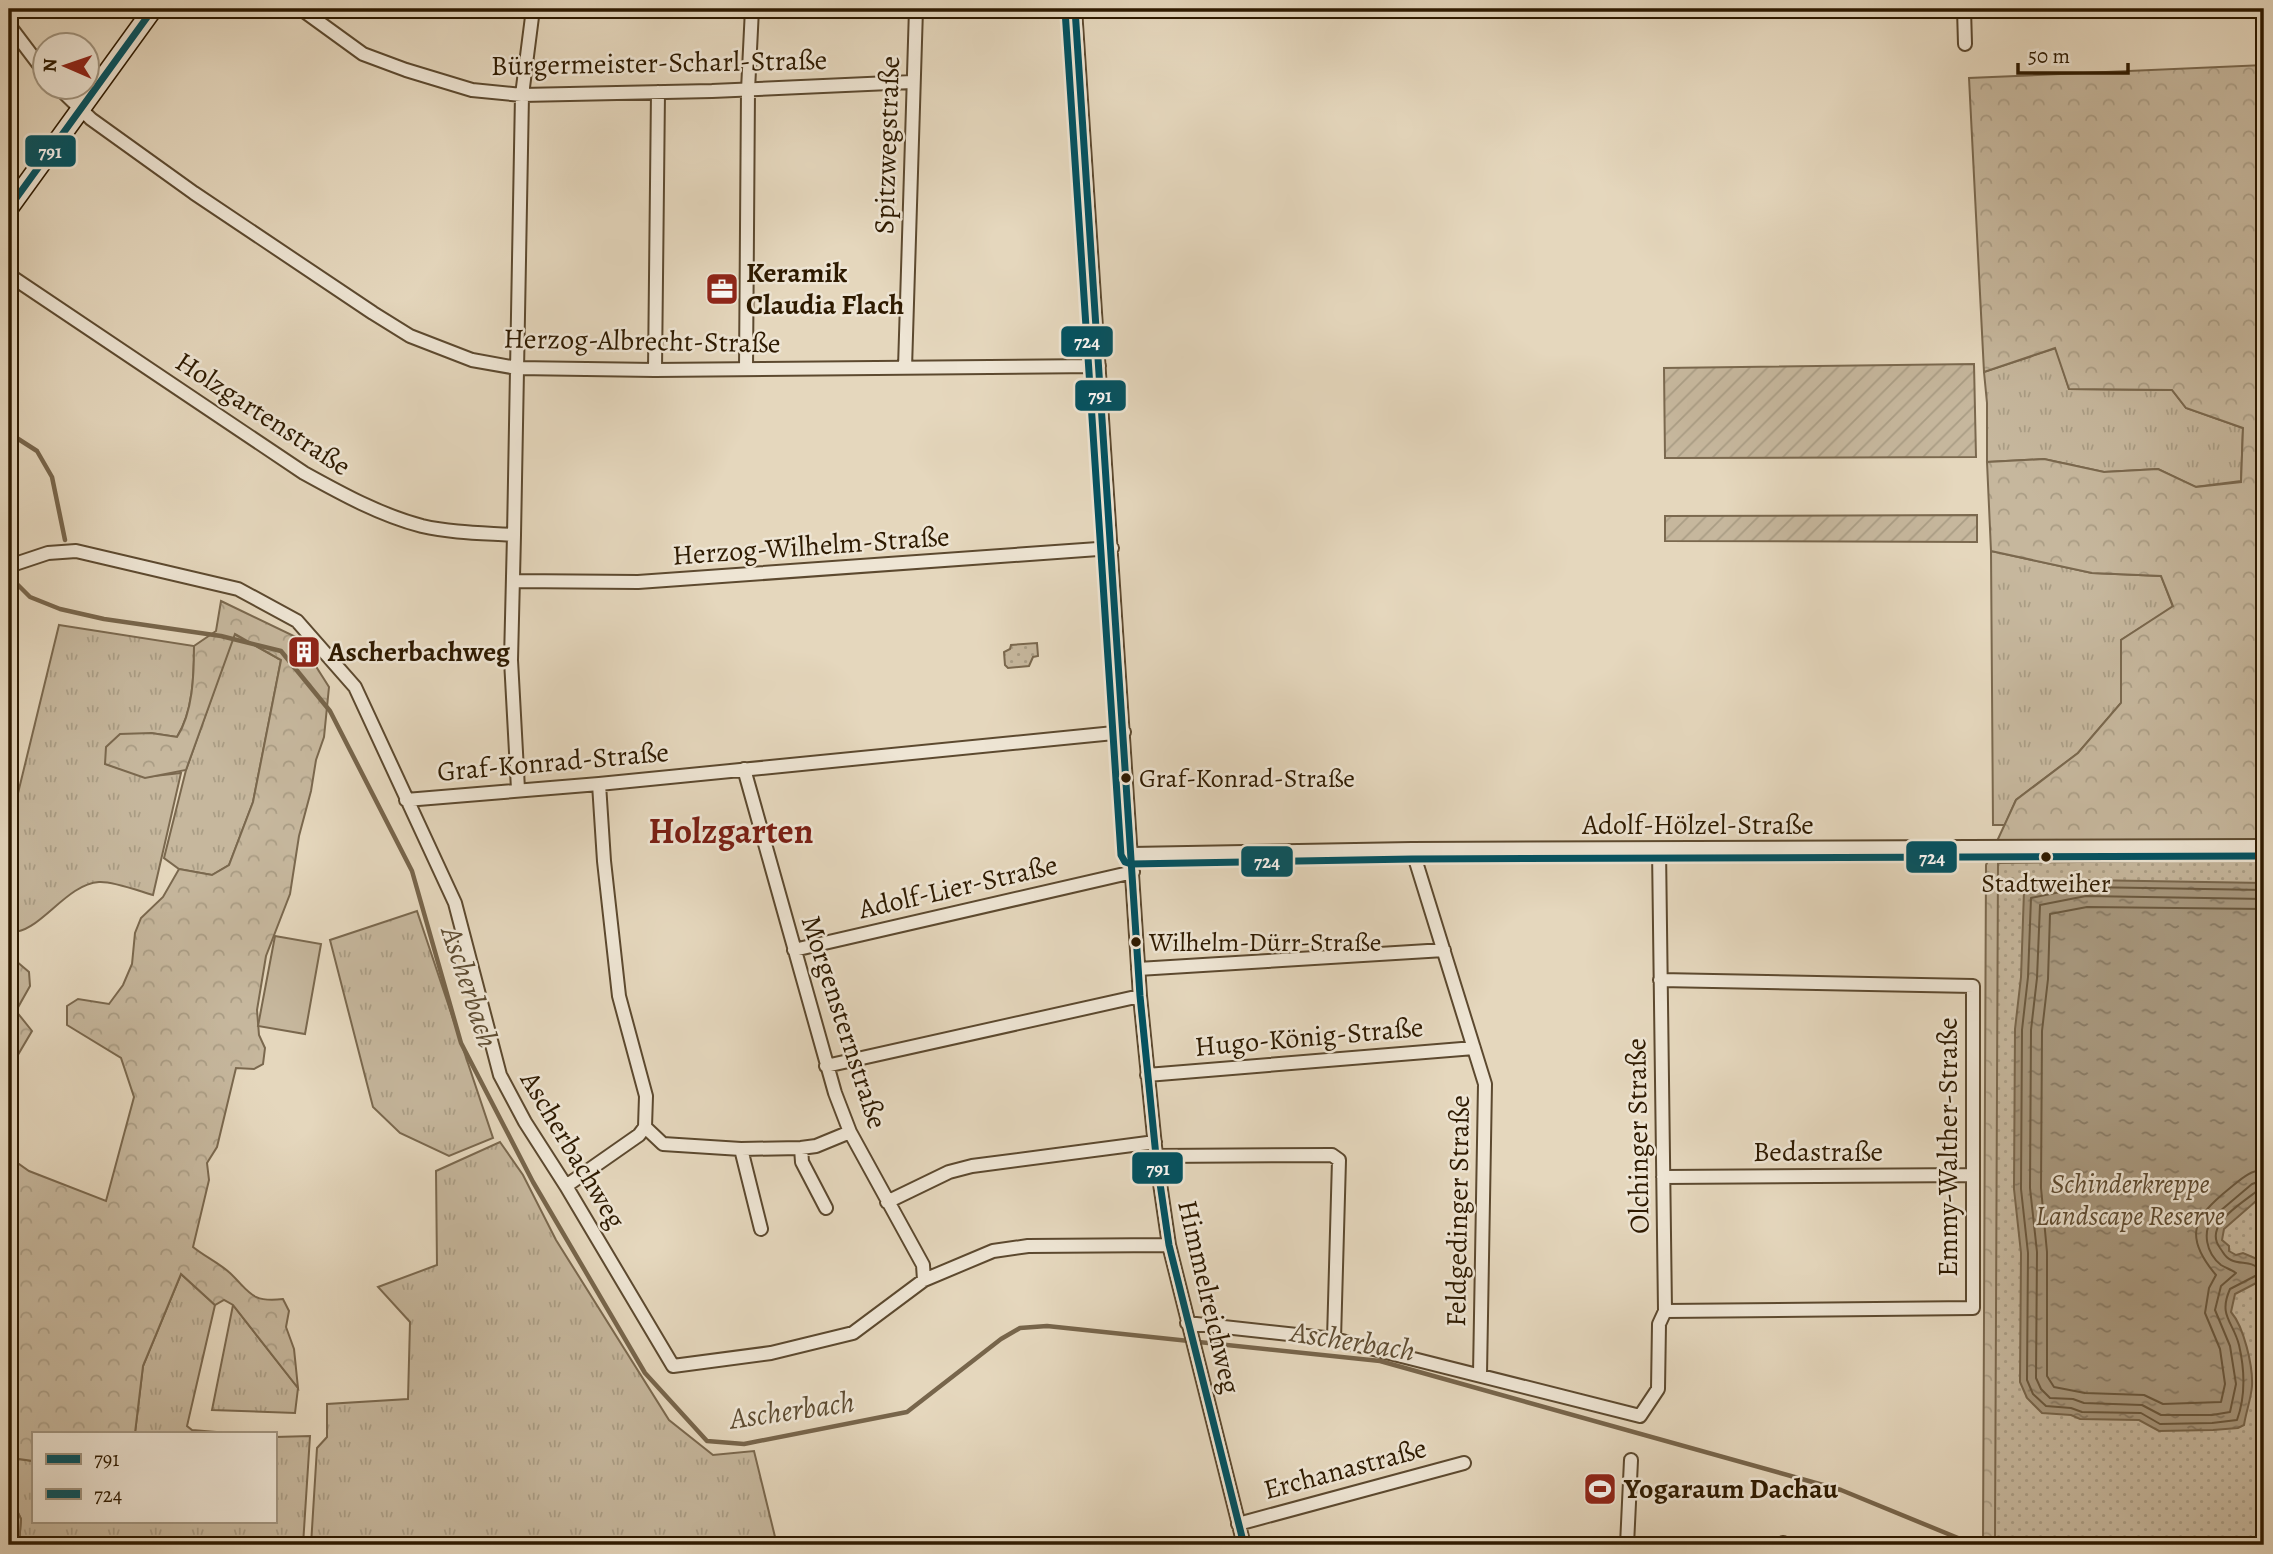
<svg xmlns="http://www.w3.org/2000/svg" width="2273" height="1554" font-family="Alegreya,serif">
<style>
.grass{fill:url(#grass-tufts);stroke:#7a684e;stroke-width:2}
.forest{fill:url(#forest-crowns);stroke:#7a684e;stroke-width:2}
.park{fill:url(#park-dots);stroke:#7a684e;stroke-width:2}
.garden{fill:url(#garden-furrows);stroke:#7a684e;stroke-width:2}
.pitch{fill:#c6b79d;stroke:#7a684e;stroke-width:2}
.water{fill:url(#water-ripples);stroke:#77654b;stroke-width:2}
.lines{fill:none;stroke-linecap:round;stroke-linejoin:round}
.shore{stroke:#6a583e;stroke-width:2}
.stream{stroke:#77654b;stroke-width:4.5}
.street-casing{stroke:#5c492f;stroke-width:16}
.secondary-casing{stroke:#2e1a00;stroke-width:21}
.street{stroke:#eee5d4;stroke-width:12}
.secondary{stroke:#eee5d4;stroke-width:18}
.bus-1-casing{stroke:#eee5d4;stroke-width:12}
.bus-2-casing{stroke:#eee5d4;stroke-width:12}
.bus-1{stroke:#005262;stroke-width:7}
.bus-2{stroke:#005262;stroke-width:7}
.bus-dot{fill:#2e1a00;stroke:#eee5d4;stroke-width:2.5}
.labels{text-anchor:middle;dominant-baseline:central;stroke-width:5;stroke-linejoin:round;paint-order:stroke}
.bus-label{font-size:26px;fill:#2e1a00;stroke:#eee5d4;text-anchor:start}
.street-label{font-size:28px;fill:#2e1a00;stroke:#eee5d4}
.poi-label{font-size:28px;font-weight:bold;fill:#2e1a00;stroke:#eee5d4;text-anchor:start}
.park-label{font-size:28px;font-style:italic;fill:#5c492f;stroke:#eee5d4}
.water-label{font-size:30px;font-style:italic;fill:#5e4c32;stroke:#eee5d4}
.district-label{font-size:35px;font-weight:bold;fill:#7a1f14;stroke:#eee5d4}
.line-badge{stroke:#eee5d4;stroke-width:2.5}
.badge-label{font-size:19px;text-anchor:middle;font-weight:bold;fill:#fff}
</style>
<defs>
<pattern id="grass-tufts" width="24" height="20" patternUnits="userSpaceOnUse" patternTransform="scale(1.75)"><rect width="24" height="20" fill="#c6b79d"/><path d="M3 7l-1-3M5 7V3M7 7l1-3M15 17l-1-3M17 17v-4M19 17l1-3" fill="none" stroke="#aa9d85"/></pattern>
<pattern id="forest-crowns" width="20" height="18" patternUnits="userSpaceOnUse" patternTransform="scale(1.75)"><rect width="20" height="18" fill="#c6b79d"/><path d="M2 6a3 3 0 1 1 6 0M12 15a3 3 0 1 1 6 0" fill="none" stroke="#aa9d85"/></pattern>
<pattern id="park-dots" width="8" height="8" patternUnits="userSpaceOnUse" patternTransform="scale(1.75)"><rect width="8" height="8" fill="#c6b79d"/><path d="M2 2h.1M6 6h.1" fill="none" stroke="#aa9d85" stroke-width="1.8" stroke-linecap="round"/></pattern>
<pattern id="garden-furrows" width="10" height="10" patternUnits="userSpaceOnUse" patternTransform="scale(1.75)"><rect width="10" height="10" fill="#c6b79d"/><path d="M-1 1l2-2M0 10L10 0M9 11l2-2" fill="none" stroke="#aa9d85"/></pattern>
<pattern id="water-ripples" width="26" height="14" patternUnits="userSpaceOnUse" patternTransform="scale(1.75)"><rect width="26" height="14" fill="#a7977d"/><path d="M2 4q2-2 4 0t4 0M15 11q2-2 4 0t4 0" fill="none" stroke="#887a64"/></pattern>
</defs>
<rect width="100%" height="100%" fill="#e5d7bd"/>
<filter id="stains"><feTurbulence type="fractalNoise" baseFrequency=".00286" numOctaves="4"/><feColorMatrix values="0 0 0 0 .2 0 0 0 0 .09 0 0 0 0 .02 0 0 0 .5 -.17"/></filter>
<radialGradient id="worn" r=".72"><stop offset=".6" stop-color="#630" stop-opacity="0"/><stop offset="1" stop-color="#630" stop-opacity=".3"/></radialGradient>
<path class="grass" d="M2056 348 2069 389 2172 390 2186 408 2243 428 2241 481 2195 487 2158 469 2104 472 2044 459 1987 462V403L1984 372Z
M1991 551 2092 573 2161 576 2173 607 2121 640V703L2078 753 2016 800 2005 825H1993Z
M59 625 194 646C194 675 193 712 177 737L151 733 106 764 145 777 181 773 153 895C139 891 113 881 99 882 65 884 38 936 9 932V830Z
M234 634 281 660 253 802 229 865 212 875 179 869 164 858 186 770Z
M417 911 493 1138 449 1156 400 1133 373 1107 330 940Z
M500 1142 523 1175 556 1240 669 1420 713 1455 754 1451 777 1545H311L317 1448 327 1437V1404L408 1399 410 1322 378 1287 437 1265 436 1171Z
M181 1274 215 1305 187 1426 192 1430 229 1433H135L143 1366Z
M233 1305 298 1388 295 1413 212 1410Z
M310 1436 303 1545H19L21 1519 9 1494V1463L19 1459 33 1461V1521H275V1437Z"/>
<path class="forest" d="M2264 65V1545H1983L1986 865 2016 800 2078 753 2121 703V640L2173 606 2161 576 2092 573 1991 551 1987 462 2044 459 2104 472 2158 469 2196 487 2241 482 2243 428 2186 408 2172 390 2069 389 2055 348 1984 372 1969 78Z
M221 601 298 638 329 687 324 737 316 760 311 791 299 836 290 894 266 956 257 1010 259 1035 265 1048 263 1064 254 1069 236 1068 217 1147 207 1163 209 1180 193 1247C204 1256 219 1263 230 1273 250 1292 251 1303 283 1299L289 1311 286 1327 294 1349 298 1388 233 1305 224 1300 215 1305 181 1274 143 1366 135 1433H33V1461L19 1459 9 1463V1157L29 1171 106 1201 134 1097 121 1058 67 1025V1006L78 999 109 1004 123 985 132 964 135 933 141 918 163 897 179 869 212 875 229 865 253 802 281 660 235 634 186 770 145 778 105 764 106 747 120 734 151 733 177 737C193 712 194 675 194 646L216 631Z
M9 955 29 972 30 986 16 1011 32 1031 9 1070Z
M9 1494 21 1519 19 1545H9Z"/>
<path class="park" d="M1037 643 1038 656 1033 657 1029 666 1008 668 1005 665 1004 652 1010 649 1011 645Z
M2264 860V1545H2020L1995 1537 1998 863Z"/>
<path class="garden" d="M1974 364 1976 457 1665 458 1664 368Z
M1977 515V542L1665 541V516Z"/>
<path class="pitch" d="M275 936 321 944 305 1034 258 1026Z"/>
<path class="water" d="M2084 880 2264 883V1194L2224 1229 2222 1240 2229 1246V1251L2236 1255 2243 1253 2264 1262 2262 1280 2235 1294 2231 1312C2244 1327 2253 1366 2252 1386 2251 1399 2246 1412 2244 1425L2238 1428 2213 1430 2159 1431 2139 1420 2080 1419 2071 1415 2042 1413 2027 1398 2020 1382 2021 1253 2014 1189 2015 1029 2021 977 2024 891Z"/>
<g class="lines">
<path class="shore" d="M2264 890 2085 887 2031 898 2028 977 2022 1030 2021 1189 2028 1253 2027 1380 2033 1394 2046 1406 2071 1408 2082 1412 2141 1413 2160 1424 2212 1423 2237 1420C2246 1395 2245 1371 2239 1345 2233 1321 2218 1316 2230 1289L2259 1274 2261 1270C2250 1260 2242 1265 2231 1260 2224 1257 2224 1253 2220 1248 2203 1225 2241 1204 2257 1191L2264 1189
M2264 899 2086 896 2040 905 2037 978 2031 1030 2030 1188 2037 1252 2036 1378 2041 1389 2050 1398 2073 1399 2084 1403 2142 1405 2161 1415H2212L2230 1412 2236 1384 2230 1346 2215 1310 2221 1286 2236 1273C2232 1270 2226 1268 2221 1265 2206 1253 2202 1232 2213 1217L2252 1184 2264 1180
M2264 909 2087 907 2050 914 2048 979 2042 1031 2041 1188 2047 1252V1376L2054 1387 2085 1393 2144 1395 2163 1404 2221 1402 2225 1384 2220 1349 2205 1313 2209 1288 2216 1275C2183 1236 2193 1218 2230 1188 2241 1179 2250 1170 2264 1170"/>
<path class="stream" d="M9 433 37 451 52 477 65 540
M9 576 30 597 60 609 104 619 221 636 281 651 330 711 412 871 461 1043 533 1182 645 1373 707 1441 744 1444 907 1412 1001 1339 1020 1328 1047 1326 1380 1361 1841 1490 1975 1545"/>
<defs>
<path id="street" d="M301 9 363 54 406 70 472 90 522 95 712 91 912 82
M1075 9 1140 996 1156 1156 1169 1245 1244 1545
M1964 9 1965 44
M9 25 46 74
M59 88 91 119 194 193 373 313 410 336 472 360 517 368 655 370 1099 366
M9 275 304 473C342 494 380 515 422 526 452 533 483 533 514 535
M905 368 916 9
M746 369 748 90 752 9
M655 370 658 92
M9 566 48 553 76 551 238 589 297 621 355 687 455 903 500 1075 525 1122 566 1186 673 1366 771 1353 853 1333 924 1280 993 1251 1028 1246 1169 1245
M513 581 638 582 1112 548
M744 769 835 1093 850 1132 923 1265 924 1280
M518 789 511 660 514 535 522 95 533 9
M406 800 599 784 1124 732
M1412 849 1485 1084 1480 1374
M1131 854 1412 849 2264 846
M794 950 1133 872
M1138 969 1444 950
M1660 980 1973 986V1308L1665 1311
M826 1066 1140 996
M1147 1075 1474 1048
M645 1127 663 1144 741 1149 801 1148 816 1146 850 1132
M801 1148 802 1162 826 1208
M741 1149 761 1229
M1156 1156 1332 1155 1339 1160 1334 1339
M1663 1177 1973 1175
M566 1186 639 1135 645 1127 646 1096 619 996 604 861 599 784
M887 1202 949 1172 972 1166 1155 1142
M1187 1323 1334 1339 1640 1416 1658 1389 1659 1324 1665 1311 1659 849
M1238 1524 1464 1463
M1627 1545 1631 1460
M1783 1545V1543"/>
<path id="secondary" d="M9 208 153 9"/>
</defs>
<use href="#street" class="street-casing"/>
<use href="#secondary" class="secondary-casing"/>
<use href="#street" class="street"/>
<use href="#secondary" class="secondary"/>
<defs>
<path id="bus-1" d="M1075 9 1140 996 1156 1156 1169 1245 1244 1545
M9 208 153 9"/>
<path id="bus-2" d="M1065 10 1121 855 1125 862 1131 864 1412 859 2264 856"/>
</defs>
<use href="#bus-1" class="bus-1-casing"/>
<use href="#bus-2" class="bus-2-casing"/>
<use href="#bus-1" class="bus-1"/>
<use href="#bus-2" class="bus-2"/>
</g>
<defs>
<symbol id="office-square" viewBox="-11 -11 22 22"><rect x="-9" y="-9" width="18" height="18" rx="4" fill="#8f2418" stroke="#eee5d4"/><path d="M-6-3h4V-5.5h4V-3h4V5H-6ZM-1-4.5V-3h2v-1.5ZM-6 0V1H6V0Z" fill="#fff"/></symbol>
<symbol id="building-square" viewBox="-11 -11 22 22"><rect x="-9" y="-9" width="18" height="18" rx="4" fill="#8f2418" stroke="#eee5d4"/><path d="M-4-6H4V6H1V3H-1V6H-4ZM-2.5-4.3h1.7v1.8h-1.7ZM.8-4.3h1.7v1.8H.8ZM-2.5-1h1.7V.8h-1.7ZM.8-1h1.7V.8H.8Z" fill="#fff"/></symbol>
<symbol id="stadium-square" viewBox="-11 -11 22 22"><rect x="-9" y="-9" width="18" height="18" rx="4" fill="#8f2418" stroke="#eee5d4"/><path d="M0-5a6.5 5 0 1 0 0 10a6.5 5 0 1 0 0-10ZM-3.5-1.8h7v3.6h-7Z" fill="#fff"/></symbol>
</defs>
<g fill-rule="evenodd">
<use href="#office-square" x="703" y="270" width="38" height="38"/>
<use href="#building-square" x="285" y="633" width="38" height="38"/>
<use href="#stadium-square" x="1581" y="1470" width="38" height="38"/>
</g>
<g class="bus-dot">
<circle cx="1126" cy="778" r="6"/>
<circle cx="2046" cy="857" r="6"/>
<circle cx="1136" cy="942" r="6"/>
</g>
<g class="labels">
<g class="bus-label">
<text x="1139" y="778">Graf-Konrad-Straße</text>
<text x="2046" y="883" text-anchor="middle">Stadtweiher</text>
<text x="1149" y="942">Wilhelm-Dürr-Straße</text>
</g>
<g class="street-label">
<text transform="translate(659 63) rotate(-1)">Bürgermeister-Scharl-Straße</text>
<text transform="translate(887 145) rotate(-88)">Spitzwegstraße</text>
<text transform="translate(642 341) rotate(1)">Herzog-Albrecht-Straße</text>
<text transform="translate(263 414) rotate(33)">Holzgartenstraße</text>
<text transform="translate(811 546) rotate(-4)">Herzog-Wilhelm-Straße</text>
<text transform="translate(553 762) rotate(-5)">Graf-Konrad-Straße</text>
<text x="1698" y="825">Adolf-Hölzel-Straße</text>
<text transform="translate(958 887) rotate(-13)">Adolf-Lier-Straße</text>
<text transform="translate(844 1022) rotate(72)">Morgensternstraße</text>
<text transform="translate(1309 1037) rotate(-5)">Hugo-König-Straße</text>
<text transform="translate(1638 1136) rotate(-91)">Olchinger Straße</text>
<text transform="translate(1948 1147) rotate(-90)">Emmy-Walther-Straße</text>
<text transform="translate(573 1150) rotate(59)">Ascherbachweg</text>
<text x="1818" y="1152">Bedastraße</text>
<text transform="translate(1458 1211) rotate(-89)">Feldgedinger Straße</text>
<text transform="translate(1209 1297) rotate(77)">Himmelreichweg</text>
<text transform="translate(1345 1469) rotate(-15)">Erchanastraße</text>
</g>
<g class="poi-label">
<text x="746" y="273">Keramik<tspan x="746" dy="32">Claudia Flach</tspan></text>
<text x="328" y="652">Ascherbachweg</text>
<text x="1624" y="1489">Yogaraum Dachau</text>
</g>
<g class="park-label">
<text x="2130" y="1184">Schinderkreppe<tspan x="2130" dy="32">Landscape Reserve</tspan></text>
</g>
<g class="water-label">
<text transform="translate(470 987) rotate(72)">Ascherbach</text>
<text transform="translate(1353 1341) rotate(9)">Ascherbach</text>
<text transform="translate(792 1410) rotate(-8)">Ascherbach</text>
</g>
<g class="district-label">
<text x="731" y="831">Holzgarten</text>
</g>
</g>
<g class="line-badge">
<rect x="24" y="134" width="53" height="34" rx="7" fill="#005262"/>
<rect x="1060" y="325" width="54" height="33" rx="7" fill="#005262"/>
<rect x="1074" y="379" width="53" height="33" rx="7" fill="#005262"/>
<rect x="1905" y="840" width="53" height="34" rx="7" fill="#005262"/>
<rect x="1240" y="845" width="54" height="33" rx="7" fill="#005262"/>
<rect x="1131" y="1151" width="53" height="34" rx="7" fill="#005262"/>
</g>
<g class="badge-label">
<text x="50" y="158">791</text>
<text x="1087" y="348">724</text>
<text x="1100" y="402">791</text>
<text x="1932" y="864">724</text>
<text x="1267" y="868">724</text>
<text x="1158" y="1175">791</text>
</g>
<rect width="2273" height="1554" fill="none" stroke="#e5d7bd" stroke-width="35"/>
<rect x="10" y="10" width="2252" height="1533" fill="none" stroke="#2e1a00" stroke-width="3.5"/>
<rect x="18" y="18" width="2238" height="1519" fill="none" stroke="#2e1a00" stroke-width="2"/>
<rect x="32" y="1432" width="245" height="91" fill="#eee5d4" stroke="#a1947f" stroke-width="2"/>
<rect x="46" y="1454" width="35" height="10" fill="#005262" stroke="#a1947f" stroke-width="2"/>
<text x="94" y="1466" font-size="21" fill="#2e1a00">791</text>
<rect x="46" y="1489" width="35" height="10" fill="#005262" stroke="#a1947f" stroke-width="2"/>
<text x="94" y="1502" font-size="21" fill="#2e1a00">724</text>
<g transform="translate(66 66) rotate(272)"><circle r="33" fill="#eee5d4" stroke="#a1947f" stroke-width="2"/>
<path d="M0-5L12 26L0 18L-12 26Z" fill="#8f2418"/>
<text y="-10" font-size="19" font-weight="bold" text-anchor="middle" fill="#2e1a00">N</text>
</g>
<path d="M2018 63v10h110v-10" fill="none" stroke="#2e1a00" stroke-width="3.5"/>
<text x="2028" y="63" font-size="21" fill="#2e1a00" stroke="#eee5d4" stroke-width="5" paint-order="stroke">50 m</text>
<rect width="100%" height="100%" filter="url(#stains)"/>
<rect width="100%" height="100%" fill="url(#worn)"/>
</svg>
